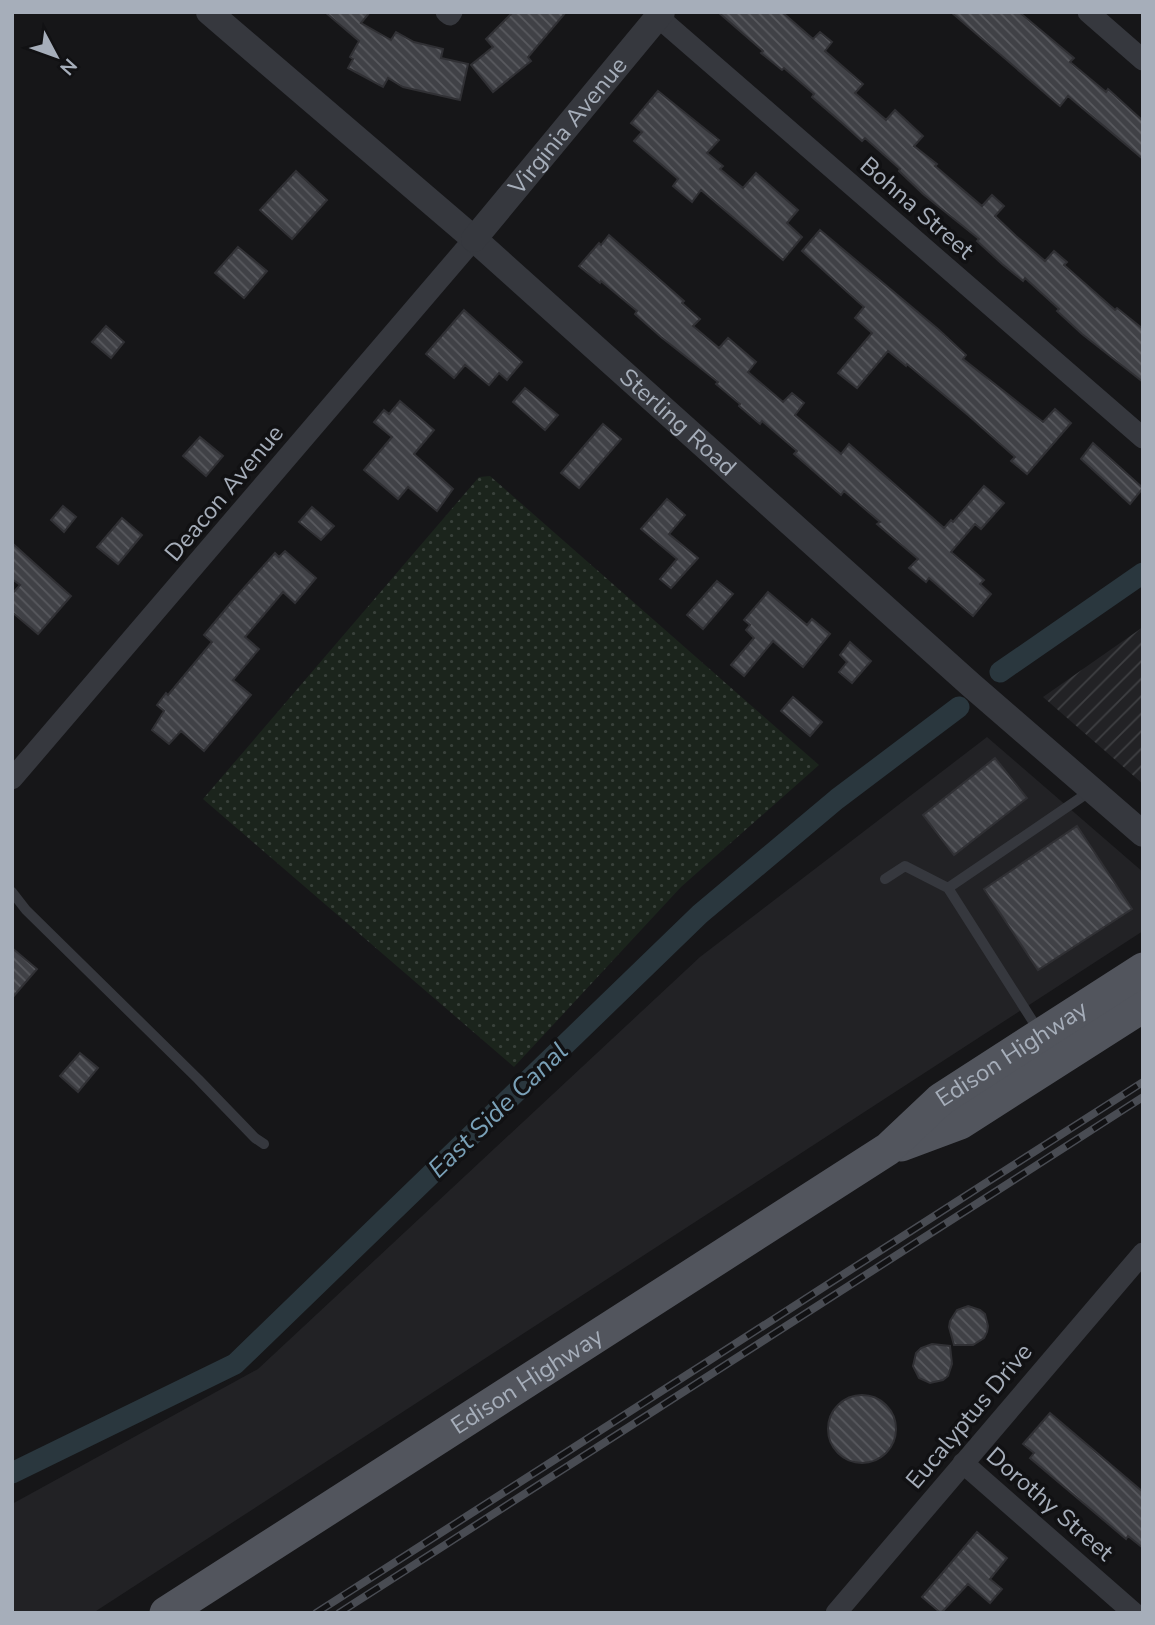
<svg xmlns="http://www.w3.org/2000/svg" width="1155" height="1625" font-family="'Nunito Sans',sans-serif">
<style>
.built{fill:#222225}
.industrial{fill:url(#industrial-furrows)}
.grass{fill:url(#grass-dots)}
.lines{fill:none;stroke-linecap:round;stroke-linejoin:round}
.canal{stroke:#2a373e;stroke-width:21}
.building{fill:url(#building-back-hatch);stroke:#303034;stroke-width:2}
.service{stroke:#36383e;stroke-width:10}
.minor{stroke:#36383e;stroke-width:21}
.tertiary{stroke:#36383e;stroke-width:26}
.primary{stroke:#52555d;stroke-width:33}
.rail-casing{stroke:#494c53;stroke-width:8}
.rail{stroke:#111113;stroke-width:5;stroke-dasharray:16;stroke-linecap:butt}
.labels{text-anchor:middle;dominant-baseline:central;stroke-width:7;stroke-linejoin:round;paint-order:stroke}
.street-label{font-size:24px;fill:#a6aeba;stroke:#111113}
.water-label{font-size:26px;font-style:italic;fill:#7aa1b8;stroke:#111113}
</style>
<defs>
<pattern id="industrial-furrows" width="10" height="10" patternUnits="userSpaceOnUse" patternTransform="scale(1.75)"><rect width="10" height="10" fill="#222225"/><path d="M-1 1l2-2M0 10L10 0M9 11l2-2" fill="none" stroke="#3f4043"/></pattern>
<pattern id="grass-dots" width="8" height="8" patternUnits="userSpaceOnUse" patternTransform="scale(1.75)"><rect width="8" height="8" fill="#1b241c"/><path d="M2 2h.1M6 6h.1" fill="none" stroke="#39413b" stroke-width="1.8" stroke-linecap="round"/></pattern>
<pattern id="building-back-hatch" width="6" height="6" patternUnits="userSpaceOnUse" patternTransform="scale(1.75)"><rect width="6" height="6" fill="#404146"/><path d="M-1 5l2 2M0 0l6 6M5-1l2 2" fill="none" stroke="#595a5f"/></pattern>
</defs>
<rect width="100%" height="100%" fill="#161618"/>
<path class="built" d="M987 737 1143 872V931L93 1613H12V1504L258 1369 700 957Z"/>
<path class="industrial" d="M1143 627V784L1043 697Z"/>
<path class="grass" d="M490 476 819 765 681 887 514 1067 203 799 479 477Z"/>
<g class="lines">
<path class="canal" d="M1000 672 1143 573
M12 1473 235 1364 700 914 837 799 959 707"/>
</g>
<path class="building" d="M325 12H370L361 23 391 40 396 32 414 42 443 49 441 58 468 64 460 100 403 87 388 78 383 87 348 68 353 59 350 57 359 41Z
M513 12H566L528 57 531 61 493 92 471 65 493 47 486 39Z
M718 12H782L813 39 820 32 832 42 825 51 863 84 855 93 886 120 895 110 923 136 914 146 937 164 935 166 982 206 992 195 1004 206 995 216 1016 236 1045 261 1054 251 1067 262 1064 265 1115 310 1117 308 1143 329V382L1082 334 1057 311 1059 309 1025 278 1023 281 1002 264 977 241 979 239 923 194 899 171 900 169 865 138 862 141 842 123 812 97 814 94 784 68 782 70 761 53 763 51Z
M951 12H1019L1074 58 1070 62 1106 92 1108 89 1143 121V159L1068 96 1060 106Z
M658 91 719 140 707 153 723 166 720 169 743 188 756 173 798 210 787 223 802 237 783 260 701 190 692 202 673 186 678 179 634 141 642 132 631 123Z
M296 171 327 200 292 239 260 210Z
M820 230 938 329 966 355 963 359 1043 422 1055 409 1071 423 1027 474 1011 461 1015 457 969 416 907 364 906 366 888 351 857 388 838 373 872 333 855 318 864 307 802 251Z
M609 235 684 301 682 303 700 319 693 326 719 348 728 338 756 362 748 372 783 402 792 393 804 403 795 415 841 454 849 444 944 528 951 520 953 522 984 486 1004 503 981 529 975 524 951 552 984 580 980 584 991 594 973 616 929 578 926 582 909 568 918 559 877 524 880 522 844 491 841 495 794 454 797 451 762 421 760 424 739 406 740 404 716 384 718 382 661 337 635 314 637 311 601 281 600 283 579 266 599 243 601 245Z
M238 247 267 271 244 298 215 273Z
M464 310 522 362 507 380 499 373 489 385 465 365 454 378 426 354Z
M106 326 124 342 111 358 92 342Z
M525 388 558 415 545 430 513 402Z
M400 401 434 430 414 454 453 489 437 511 408 487 398 499 364 470 392 437 374 422 384 410 389 414Z
M603 424 621 439 579 488 561 473Z
M200 437 223 456 206 476 183 456Z
M1093 443 1143 488 1130 504 1081 459Z
M667 499 685 515 669 534 698 558 671 588 660 579 677 559 641 529Z
M63 506 76 517 64 532 51 520Z
M312 507 334 526 321 540 299 522Z
M122 518 142 535 118 564 97 547Z
M12 543 71 596 38 634 12 612V594L20 585 12 579Z
M285 551 316 578 295 603 283 592 245 637 259 649 233 680 251 695 204 751 181 731 169 744 152 730 164 711 157 705 166 693 168 695 212 642 204 635 234 599 275 553 279 557Z
M717 581 733 594 703 629 687 615Z
M768 592 807 625 812 619 830 634 803 667 773 641 744 676 731 665 754 638 746 630 750 625 744 620Z
M850 642 871 661 852 683 839 672 847 662 840 655Z
M793 697 822 722 810 736 781 711Z
M995 758 1027 798 954 855 923 815Z
M1077 826 1132 909 1038 970 984 889Z
M12 948 37 969 12 998Z
M80 1053 98 1068 78 1092 60 1076Z
M968 1306 980 1310 985 1314 988 1326 987 1332 984 1338 973 1345H954L949 1327 950 1321 957 1310Z
M932 1344 950 1346 952 1364 948 1376 943 1380 930 1383 919 1378 913 1366 916 1353 921 1348Z
M828 1429a34 34 0 1 1 68 0a34 34 0 1 1-68 0Z
M1050 1413 1143 1492V1548L1128 1536 1126 1539 1030 1458 1034 1453 1023 1444Z
M977 1532 1007 1558 990 1579 1002 1589 990 1603 968 1584 941 1613 922 1597Z"/>
<g class="lines">
<path class="service" d="M885 879 905 866 948 888 1039 1031
M948 888 1092 790
M12 892 26 910 198 1079 255 1138 264 1144"/>
<path class="minor" d="M446 12 450 15 452 12
M1088 12 1143 60
M658 17 1143 438
M12 779 474 239
M963 1463 1134 1613
M836 1613 1143 1253"/>
<g class="tertiary">
<path id="s1" d="M209 12 474 239 971 685 1143 834"/>
<path id="s2" d="M474 239 662 12"/>
</g>
<g class="primary">
<path d="M901 1145 960 1123 1143 1006"/>
<path id="s3" d="M166 1613 888 1149 941 1099 1143 969"/>
</g>
<defs>
<path id="rail" d="M316 1613 1143 1082
M339 1613 1143 1097"/>
</defs>
<use href="#rail" class="rail-casing"/>
<use href="#rail" class="rail"/>
</g>
<g class="labels">
<g class="street-label">
<text stroke="none"><textPath href="#s2" startOffset="147">Virginia Avenue</textPath></text>
<text transform="translate(917 208) rotate(41)">Bohna Street</text>
<text stroke="none"><textPath href="#s1" startOffset="623">Sterling Road</textPath></text>
<text transform="translate(224 493) rotate(-50)">Deacon Avenue</text>
<text stroke="none"><textPath href="#s3" startOffset="1015">Edison Highway</textPath></text>
<text stroke="none"><textPath href="#s3" startOffset="429">Edison Highway</textPath></text>
<text transform="translate(969 1416) rotate(-50)">Eucalyptus Drive</text>
<text transform="translate(1050 1504) rotate(41)">Dorothy Street</text>
</g>
<g class="water-label">
<text transform="translate(498 1110) rotate(-44)">East Side Canal</text>
</g>
</g>
<rect width="1155" height="1625" fill="none" stroke="#a6aeba" stroke-width="28"/>
<g transform="translate(56 56) rotate(131)" stroke="#111113" stroke-width="5" paint-order="stroke">
<path d="M0-5L12 26L0 18L-12 26Z" fill="#a6aeba"/>
<text y="-10" font-size="19" font-weight="bold" text-anchor="middle" fill="#a6aeba">N</text>
</g>
</svg>
